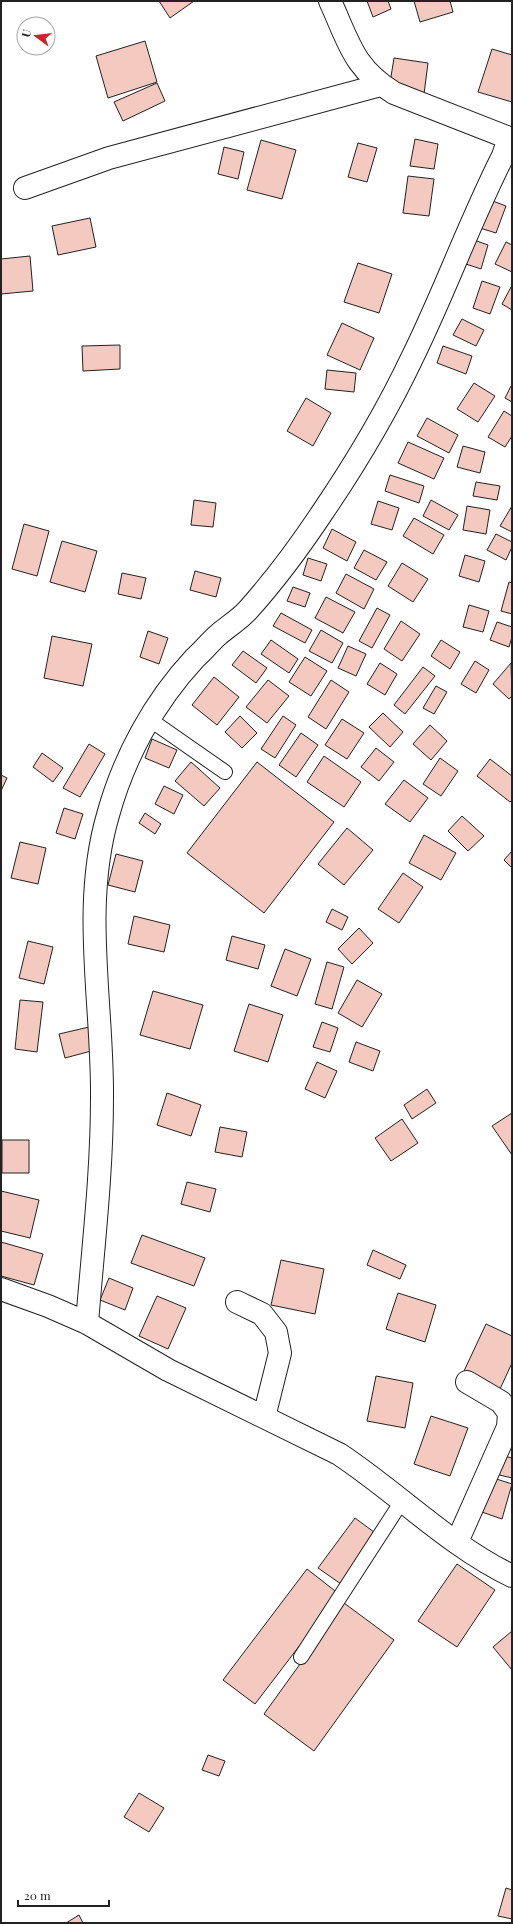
<svg xmlns="http://www.w3.org/2000/svg" width="513" height="1924" font-family="'Playfair Display',serif">
<style>
.building{fill:#f3c9c0;stroke:#222}
.lines{fill:none;stroke-linecap:round;stroke-linejoin:round}
.lane-casing{stroke:#222;stroke-width:16}
.street-casing{stroke:#222;stroke-width:24}
.lane{stroke:#fff;stroke-width:14}
.street{stroke:#fff;stroke-width:22}
</style>
<rect width="100%" height="100%" fill="#fff"/>
<path class="building" d="M159 1H194L170 18Z
M367 1H388L391 9 373 17Z
M414 1H450L453 12 420 22Z
M145 41 157 82 108 98 96 56Z
M492 49 512 55V102L478 92Z
M394 58 428 63 424 94 389 89Z
M157 83 165 101 123 121 114 102Z
M415 139 438 144 434 169 410 166Z
M261 140 296 150 282 199 247 190Z
M358 143 377 148 367 182 348 177Z
M224 147 244 152 238 179 218 174Z
M408 176 434 179 429 216 403 213Z
M490 200 506 206 496 233 480 228Z
M90 218 96 247 58 255 52 226Z
M474 240 488 245 481 269 466 264Z
M506 242 512 245V272L495 264Z
M30 256 33 291 1 294V259Z
M358 263 392 274 379 313 344 302Z
M482 281 500 287 490 314 473 308Z
M511 287 512 288V310L502 304Z
M462 319 484 330 476 346 453 335Z
M342 323 374 338 360 370 327 355Z
M120 345V369L83 371 82 346Z
M443 346 472 356 466 374 437 363Z
M327 370 356 373 354 392 325 389Z
M474 383 495 396 478 422 457 409Z
M511 386 512 387V402L505 398Z
M306 398 331 413 313 446 287 431Z
M504 411 512 416V436L505 447 488 437Z
M427 418 458 435 449 453 417 436Z
M408 442 444 458 434 479 398 463Z
M463 446 485 452 480 473 457 467Z
M390 475 424 486 419 503 385 491Z
M476 482 500 486 497 500 473 496Z
M194 500 216 503 213 527 191 525Z
M431 500 458 515 449 530 423 516Z
M378 501 399 508 392 530 371 524Z
M467 506 490 510 486 534 463 530Z
M512 506V532L500 526Z
M414 518 444 535 433 554 403 536Z
M24 524 49 531 37 576 12 569Z
M332 529 356 542 347 561 323 548Z
M496 534 512 542V547L506 560 487 550Z
M62 541 97 551 85 592 50 582Z
M364 550 387 562 376 580 354 568Z
M465 555 485 561 479 582 459 576Z
M308 558 327 564 321 581 303 575Z
M402 563 428 579 413 602 388 586Z
M195 571 221 578 216 597 190 590Z
M122 573 146 578 141 599 118 594Z
M346 574 374 589 364 609 336 593Z
M509 582 512 583V614L501 611Z
M293 587 310 593 305 607 287 601Z
M326 597 355 612 343 633 315 618Z
M469 605 489 611 483 632 463 627Z
M377 608 390 615 372 648 359 641Z
M281 613 312 630 305 643 273 626Z
M401 621 420 634 402 661 384 649Z
M497 622 512 627V637L509 647 490 640Z
M321 630 343 643 332 663 309 651Z
M148 631 168 638 159 664 140 657Z
M52 636 92 644 83 686 44 678Z
M271 640 298 659 289 673 261 654Z
M441 640 460 652 450 669 431 656Z
M348 646 366 654 356 676 338 668Z
M243 651 267 668 256 683 232 665Z
M305 657 327 671 311 696 289 682Z
M475 661 489 670 476 693 461 684Z
M380 663 397 674 385 695 367 684Z
M511 663 512 696 509 699 493 684Z
M423 667 435 676 405 714 394 705Z
M214 677 239 697 217 725 192 705Z
M268 680 289 696 267 723 246 707Z
M331 680 349 692 326 729 308 717Z
M436 686 447 692 434 714 423 708Z
M383 713 403 732 390 747 369 727Z
M240 716 257 733 242 748 225 732Z
M283 716 296 725 275 758 261 749Z
M342 719 364 733 347 759 325 745Z
M430 725 447 741 431 760 413 744Z
M301 733 318 745 296 777 279 765Z
M152 739 177 750 169 768 145 758Z
M89 744 105 754 80 797 63 788Z
M376 748 394 762 379 781 361 767Z
M42 753 63 768 53 782 33 767Z
M324 756 361 782 344 807 307 782Z
M440 758 458 771 441 796 423 784Z
M490 759 512 776V800L510 802 477 776Z
M191 762 220 788 204 806 175 781Z
M257 762 334 822 264 913 187 853Z
M1 775 7 778 1 791Z
M404 780 428 798 410 822 385 804Z
M164 786 183 795 174 814 155 804Z
M64 808 83 814 75 839 56 833Z
M145 813 161 824 155 834 139 823Z
M462 816 484 836 468 851 448 831Z
M347 828 373 850 344 885 318 864Z
M424 835 456 853 441 880 409 863Z
M20 842 46 848 38 884 11 878Z
M512 851V868L504 860Z
M116 854 143 861 135 892 108 885Z
M403 873 423 887 399 923 378 909Z
M332 909 348 917 342 930 326 922Z
M134 916 170 925 164 952 128 944Z
M359 928 373 943 352 964 338 949Z
M232 936 265 945 258 969 226 960Z
M28 941 53 947 44 984 19 978Z
M285 949 311 959 297 996 271 986Z
M327 962 344 967 332 1009 315 1004Z
M357 980 382 994 362 1027 338 1013Z
M153 991 203 1005 190 1049 140 1035Z
M20 1000 43 1002 37 1052 15 1049Z
M249 1004 283 1015 268 1062 234 1051Z
M322 1022 338 1028 330 1052 313 1047Z
M89 1027 95 1050 65 1058 59 1034Z
M356 1042 380 1051 373 1071 349 1062Z
M317 1062 337 1071 325 1098 305 1089Z
M427 1089 436 1103 412 1119 404 1105Z
M167 1093 201 1105 191 1136 157 1125Z
M512 1113V1155L492 1126Z
M402 1119 418 1143 391 1161 375 1138Z
M220 1127 247 1132 242 1157 215 1152Z
M2 1140H29V1173H2Z
M187 1182 216 1189 210 1212 181 1204Z
M1 1191 39 1200 30 1238 1 1231Z
M142 1235 205 1258 194 1286 131 1263Z
M1 1242 43 1254 34 1285 1 1276Z
M373 1250 406 1265 400 1279 367 1265Z
M281 1260 324 1269 315 1314 271 1305Z
M109 1278 133 1288 125 1310 100 1300Z
M398 1293 436 1305 425 1342 386 1329Z
M157 1296 186 1308 168 1349 139 1336Z
M486 1324 512 1336V1363L500 1389 464 1371Z
M376 1376 413 1383 405 1428 367 1421Z
M431 1416 468 1428 450 1476 414 1464Z
M496 1454 512 1458V1478L491 1473Z
M487 1476 512 1484 502 1519 476 1510Z
M355 1518 378 1535 341 1584 318 1568Z
M457 1564 495 1590 457 1647 418 1621Z
M307 1569 339 1594 255 1704 223 1680Z
M344 1603 394 1640 314 1751 264 1714Z
M512 1631V1670L493 1647Z
M208 1755 225 1761 219 1776 202 1770Z
M139 1793 164 1808 149 1832 124 1817Z
M506 1888 512 1890V1919L498 1916Z
M79 1915 83 1923H66Z"/>
<g class="lines">
<defs>
<path id="lane" d="M149 719 225 772
M301 1657 402 1501"/>
<path id="street" d="M25 188 109 158 381 85
M1 1289 48 1306 87 1323 168 1370 339 1454C398 1493 448 1545 512 1576
M237 1302 262 1314 276 1332 280 1353 264 1417
M87 1323C93 1248 102 1173 102 1098 103 1004 81 907 108 815 124 757 154 702 195 658 203 651 210 642 218 635 227 627 239 620 248 610 275 580 300 546 322 513 356 463 387 411 413 356 445 291 470 221 503 156L509 138 394 93C353 68 349 42 330 1
M457 1542 508 1427 509 1413 501 1402 467 1382"/>
</defs>
<use href="#lane" class="lane-casing"/>
<use href="#street" class="street-casing"/>
<use href="#lane" class="lane"/>
<use href="#street" class="street"/>
</g>
<rect width="513" height="1924" fill="none" stroke="#222222" stroke-width="4"/>
<g transform="translate(36 36) rotate(285)"><circle r="19" fill="#ffffff" stroke="#a7a7a7"/>
<path d="M0-3L7 15L0 10L-7 15Z" fill="#c62828"/>
<text y="-6" font-size="11" font-weight="bold" text-anchor="middle" fill="#222222">U</text>
</g>
<path d="M18 1900v6h91v-6" fill="none" stroke="#222222" stroke-width="2"/>
<text x="24" y="1900" font-size="12" fill="#222222" stroke="#ffffff" stroke-width="3" paint-order="stroke">20 m</text>
</svg>
